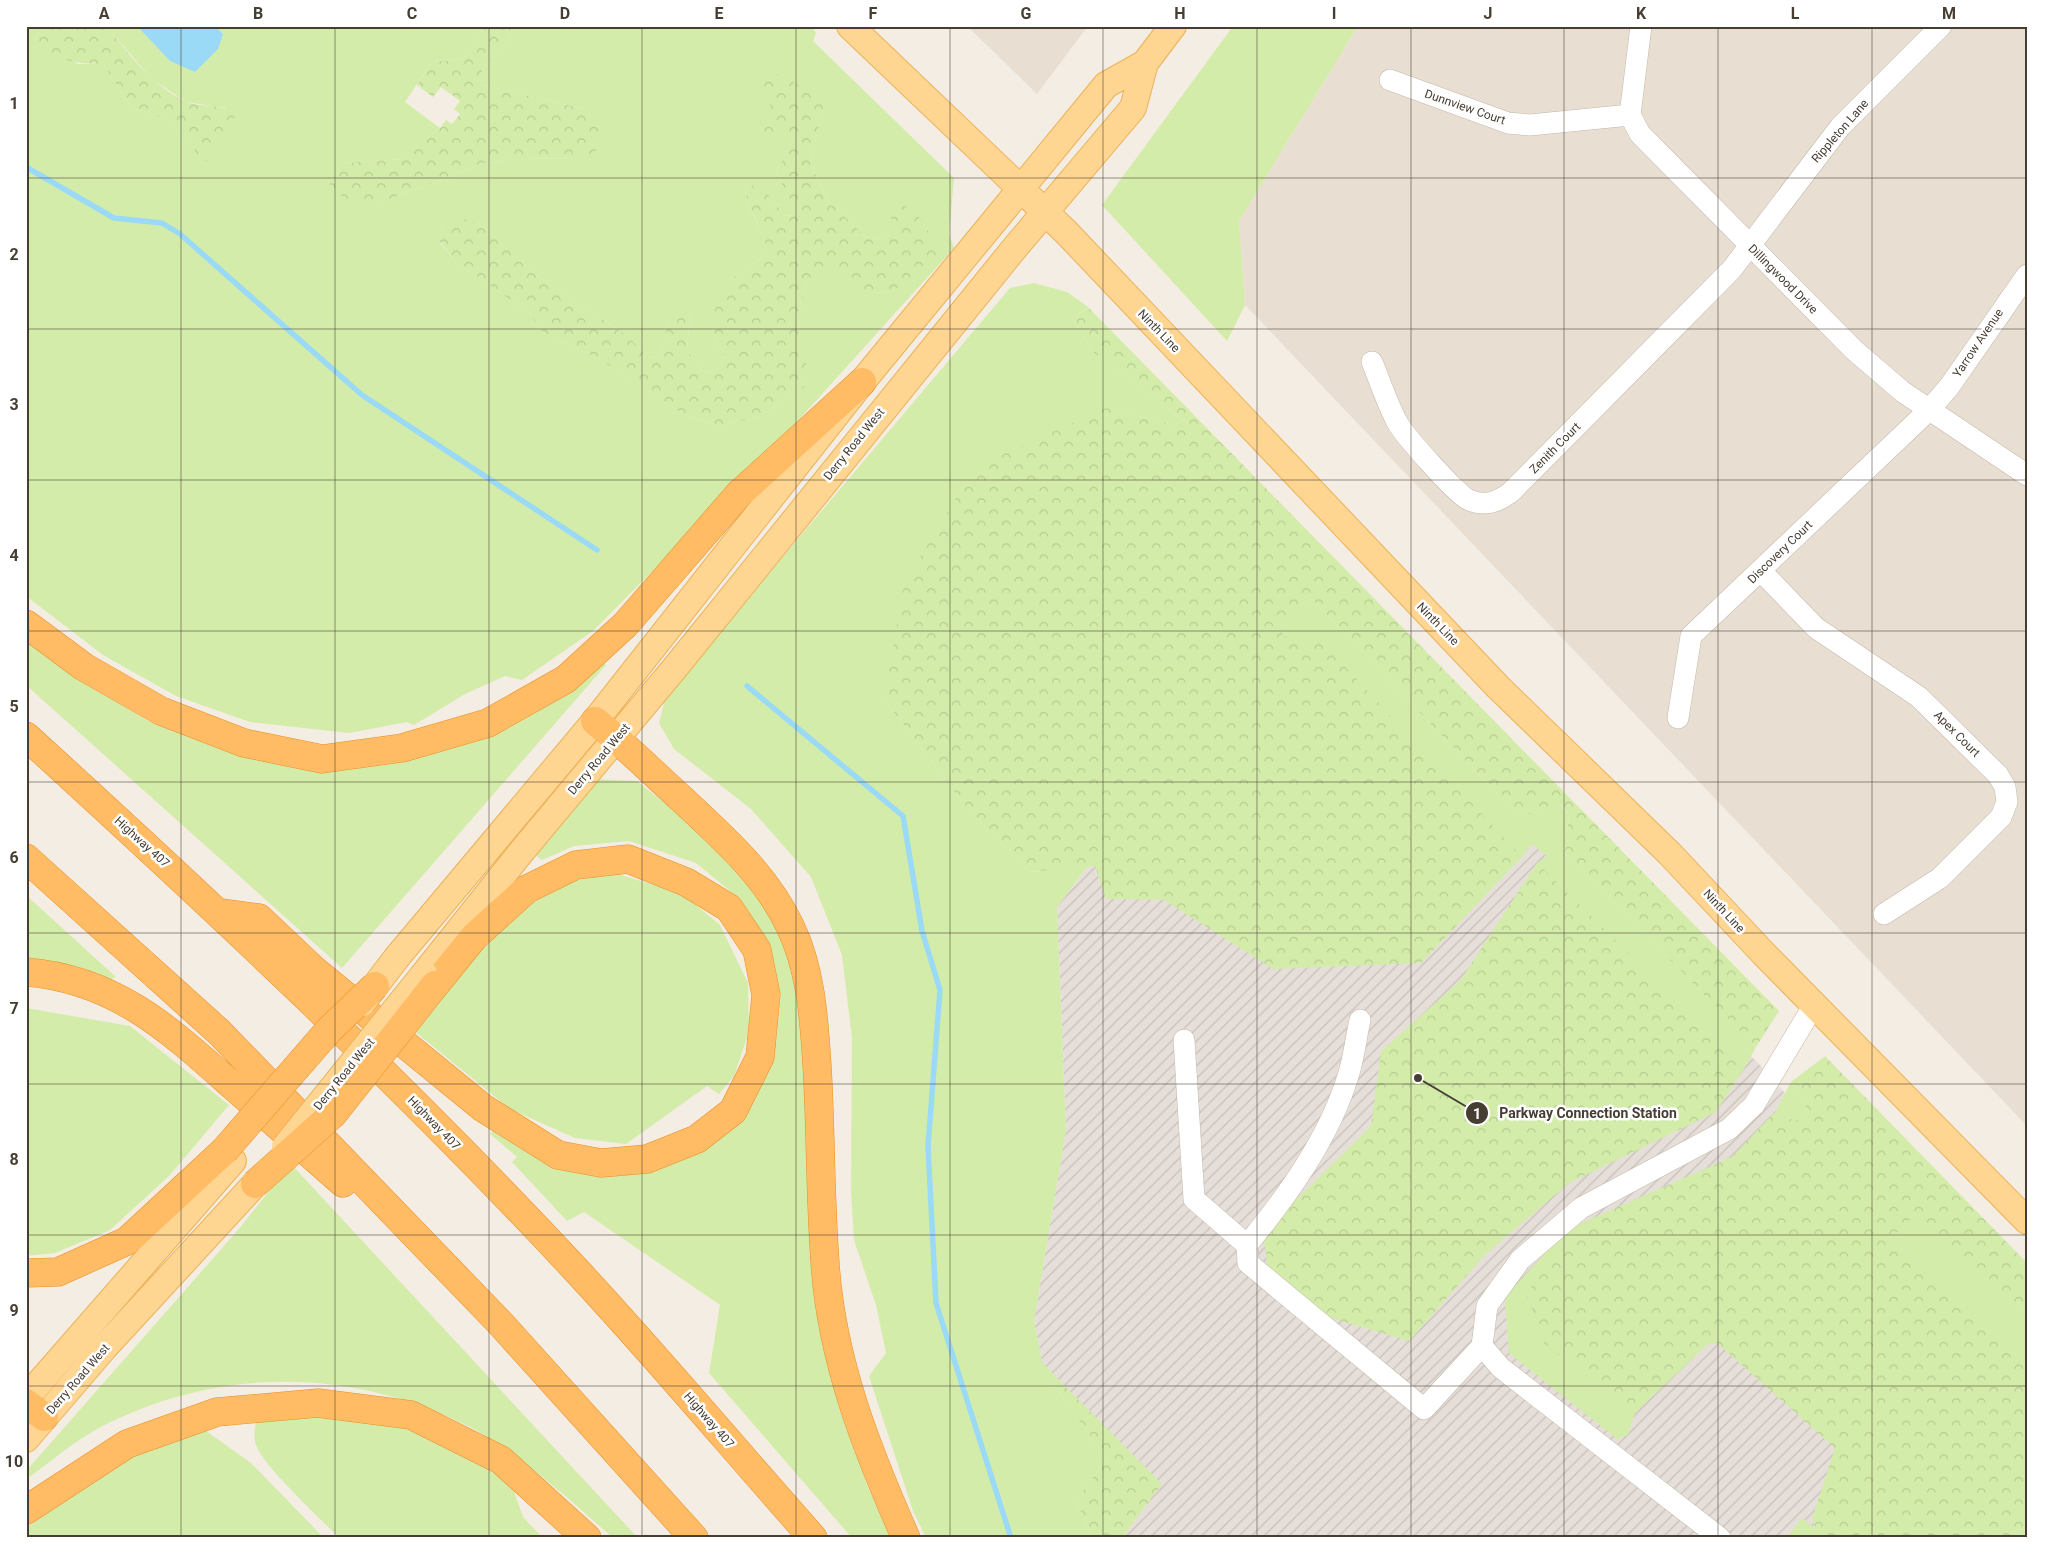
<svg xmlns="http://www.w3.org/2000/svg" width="2053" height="1564" font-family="Roboto,sans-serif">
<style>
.residential{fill:#e8dfd2}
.industrial{fill:url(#industrial-furrows)}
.green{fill:#d4eca9;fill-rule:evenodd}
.forest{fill:url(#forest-crowns)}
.water{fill:#9bdaf6}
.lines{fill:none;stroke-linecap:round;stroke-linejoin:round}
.stream{stroke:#9bdaf6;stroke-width:5.5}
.minor-casing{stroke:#c3b7a9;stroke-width:22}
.major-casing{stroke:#edb258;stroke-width:28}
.highway-casing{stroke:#ea8f28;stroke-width:29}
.minor{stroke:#fff;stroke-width:21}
.major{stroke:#ffd592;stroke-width:26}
.highway{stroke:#ffbc64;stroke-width:28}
.major-bridge-casing{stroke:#edb258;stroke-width:28;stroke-linecap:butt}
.highway-bridge-casing{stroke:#ea8f28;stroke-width:29;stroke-linecap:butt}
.major-bridge{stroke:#ffd592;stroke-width:26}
.highway-bridge{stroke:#ffbc64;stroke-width:28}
.grid{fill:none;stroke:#463d33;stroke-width:1;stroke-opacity:0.55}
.labels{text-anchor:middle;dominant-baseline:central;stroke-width:5;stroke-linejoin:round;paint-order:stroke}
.street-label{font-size:12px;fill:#463d33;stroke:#fff}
.leader{fill:none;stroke:#463d33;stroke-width:2}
.callout-dot{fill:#463d33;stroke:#fff;stroke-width:2}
.mark-label{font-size:15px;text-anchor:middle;font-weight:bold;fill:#fff}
.callout-label{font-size:14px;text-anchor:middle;font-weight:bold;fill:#463d33;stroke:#fff;stroke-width:5;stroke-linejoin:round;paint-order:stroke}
.neatline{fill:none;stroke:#463d33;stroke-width:2}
.grid-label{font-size:16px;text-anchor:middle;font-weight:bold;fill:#463d33}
</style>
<defs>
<pattern id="industrial-furrows" width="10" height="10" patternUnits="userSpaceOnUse" patternTransform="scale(1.25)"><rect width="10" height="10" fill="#e6dfd9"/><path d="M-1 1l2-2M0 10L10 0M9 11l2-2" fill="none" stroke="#c7c0bb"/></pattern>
<pattern id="forest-crowns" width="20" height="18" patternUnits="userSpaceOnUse" patternTransform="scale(1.25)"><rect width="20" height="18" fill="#d4eca9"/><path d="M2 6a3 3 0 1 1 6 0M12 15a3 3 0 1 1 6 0" fill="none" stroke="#b7cb92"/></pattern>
</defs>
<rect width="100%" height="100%" fill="#f4ede4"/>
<path class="residential" d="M967 26H1088L1037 94Z
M1358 26H2027V1126L1245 305 1239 221Z"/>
<path class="industrial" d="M1295 595 1759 1064 1913 1237 2027 1347V1538H1122L1161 1484 1042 1363 1034 1321 1066 1130 1057 907Z"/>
<path class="green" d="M26 26H41L36 40 78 64H103L130 106 165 119 193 146 197 158 225 108 186 102 152 79 106 26H138L170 61 223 34 215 26H486L463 59 432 62 405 102 440 128 402 159 343 163 380 203 481 164 519 158 583 159 588 110 480 84 482 70 509 42 512 26H811L816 33 813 41 954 178 949 234 954 248 766 456 593 631 522 680 505 676 465 694 414 725 407 722 349 733 250 722 176 696 103 655 26 596ZM825 101 810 163 827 199 865 237 877 239 891 236V211V293L865 292 834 270 810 278C792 320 800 336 809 378L803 389 759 416 722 426 686 416 601 360 543 333 529 313 456 262 440 243 442 226 478 222 537 276 629 337 647 357 660 359 668 321 690 312 687 350 702 371 715 372 724 359 711 325 732 278 766 254C766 227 743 208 745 182L769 195 785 216 799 215 776 172 794 138Z
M1233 26H1358L1239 221 1245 305 1227 341 1102 205Z
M1034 283 1067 292 1088 307 1072 319 1094 353 1185 421 1174 425 1105 408 884 699 970 812 1029 872 1088 866 1057 907 1066 1130 1034 1321 1042 1362 1056 1377 1051 1381 1106 1459 1076 1501 1093 1538H926L913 1511 869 1376 886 1353 876 1305 854 1240 851 1191 852 1038 842 955 811 877 751 809 674 749 659 723 666 695 1010 288Z
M1312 599 1519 817 1560 805 1569 814 1565 854 1756 1047 1745 1067 1537 863 1547 857 1532 844 1522 857 1320 640 1282 636 1286 613Z
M26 640 72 675 148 721 240 754 404 761 602 660 606 665 342 968 26 685Z
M594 779 637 781 735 860 777 920 797 974 831 1374 867 1485 892 1538H852L709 1373 720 1305 584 1212 567 1221 512 1162 517 1157 490 1134 492 1131 551 1162 601 1172 739 1118 761 1086 776 1042 781 997 770 947 741 900 696 863 629 841 574 846 542 860 533 853Z
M611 872 681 893 720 925 748 983 749 1032 734 1076 719 1094 707 1086 626 1144 575 1138 510 1109 408 1026 488 931 552 886Z
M26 895 116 977 108 981 72 966 26 958Z
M26 1008 130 1026 229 1105 170 1175 110 1230 55 1253 26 1256Z
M1791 1082 1805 1100 1806 1119 1793 1120 1775 1112Z
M291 1164 638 1538H613C576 1505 543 1475 502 1447 492 1440 481 1432 470 1427 358 1370 232 1366 117 1419 85 1433 58 1455 30 1477L26 1474V1471L238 1230Z
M1914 1215 2027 1316V1365L1892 1237Z
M1586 1221 1526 1294 1544 1343 1635 1413 1628 1435 1617 1439 1509 1353 1505 1301 1511 1290 1568 1229Z
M261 1411 387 1421 448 1444 511 1483 523 1517 543 1538H339C322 1520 262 1465 256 1445 252 1433 256 1421 261 1411Z
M202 1428 251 1463 324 1538H26V1526L40 1512 123 1454Z
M1802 1518 1816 1529 1820 1538H1786Z"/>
<path class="forest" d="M41 26H106C129 53 151 85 185 101 203 110 217 99 235 117L209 161 197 159 193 146 165 119 130 106 103 64C78 64 52 61 36 40Z
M486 26H512L509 42 482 70 480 84 588 110 603 124 598 149 583 159 519 158 481 164 380 203 348 200 332 190 329 178 343 163 402 159 440 128 446 120 452 124 460 114 454 109 460 101 441 87 433 97 417 85 432 62 463 59Z
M779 74 825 101 810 163 827 199 865 237 877 239 891 236V211L899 201 921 219 940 252 891 293 865 292 834 271 810 278C792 319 801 337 809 378L803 389 759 416 722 426 686 416 601 360 543 333 529 313 456 262 440 242 442 226 452 217 478 222 537 276 629 337 647 357 660 359 668 321 684 301 690 312 687 350 702 371 715 372 724 359 711 325 713 313 732 278 766 254C766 227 743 208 745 181L769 195 785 216 798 215 776 172 794 138 759 131 772 109 759 88 766 76Z
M1088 307 1779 1011 1756 1047 1565 854 1569 814 1561 805 1519 817 1312 599 1286 613 1282 636 1320 640 1522 857 1421 963 1273 969 1164 900 1106 899 1095 866 1029 872 970 812 884 699 904 583 975 467 1106 408 1174 425 1185 421 1094 353 1072 319Z
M1537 863 1745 1067 1716 1112 1569 1183 1485 1255 1409 1341 1314 1313 1268 1270 1263 1232 1371 1126 1381 1051 1460 981Z
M1825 1056 2027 1263V1316L1914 1216 1892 1237 2027 1365V1538H1820L1812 1519 1835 1448 1717 1343 1707 1345 1635 1413 1544 1343 1526 1293 1586 1221 1732 1157 1775 1112 1793 1120 1806 1119 1805 1100 1791 1082Z
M1056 1377 1162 1484 1122 1538H1093L1076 1501 1106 1459 1051 1381Z"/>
<path class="water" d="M215 26 223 34 218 49 195 72 170 61 138 27Z"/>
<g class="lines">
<path class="stream" d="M26 167 114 218 162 223 180 234 362 395 597 550
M747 686 903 816 922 931 940 990 928 1146 936 1303 1011 1538"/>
<defs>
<path id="minor" d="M1641 26 1630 115 1640 134 1854 350 1903 392 2027 475
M1390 80 1508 123 1530 125 1630 115
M1372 362C1380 381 1387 403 1397 422 1403 434 1458 496 1469 500 1485 507 1498 502 1511 492L1732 269 1840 127 1941 26
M1761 571 1816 628 1919 697 1998 775 2005 787 2007 802 2001 817 1940 878 1884 914
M1678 718 1691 636 1929 410 1949 387 2027 275
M1360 1020C1356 1038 1354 1056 1349 1073 1330 1137 1288 1195 1247 1245L1248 1263 1424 1409 1482 1346
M1184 1040 1194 1199 1247 1245
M1720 1538 1501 1368 1482 1346 1487 1306 1520 1260 1581 1208 1729 1129 1754 1105 1814 1005"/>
<path id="major" d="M850 26 1066 232 1498 687 1670 854 1764 954 2027 1221
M398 956 595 721 862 382 1106 85 1145 63
M424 974 522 851 674 669 1013 250 1133 108 1145 63 1173 26
M26 1398 233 1161
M26 1439 104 1348 255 1184"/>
<path id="highway" d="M26 624 84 667 161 711 244 743 322 759 402 748 488 723 566 679 625 625 739 494 862 382
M595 721C626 746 654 774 684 801 724 839 766 875 790 926 811 969 814 1018 817 1065 821 1130 820 1196 825 1262 831 1359 867 1450 906 1538
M26 736C216 909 402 1083 577 1271 658 1358 734 1449 813 1538
M26 858 219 1032 501 1324 694 1538
M221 913 259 918 314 970 483 1108 558 1155 601 1163 647 1159 697 1139 733 1111 760 1057 766 995 757 950 729 908 686 882 628 859 576 865 527 889 474 937 435 985
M26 972C116 979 171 1031 234 1087 270 1119 307 1151 343 1183
M26 1273 58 1272 127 1241 224 1151
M26 1403 44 1417
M26 1510 127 1444 217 1412 318 1403 411 1415 501 1460 587 1538"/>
</defs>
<use href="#minor" class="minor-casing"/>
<use href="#major" class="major-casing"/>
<use href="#highway" class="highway-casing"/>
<use href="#minor" class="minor"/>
<use href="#major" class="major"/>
<use href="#highway" class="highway"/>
<defs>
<path id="major-bridge" d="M362 1003 398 956
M285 1147 424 974"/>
<path id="highway-bridge" d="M224 1151 329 1030 375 986
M255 1184 333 1114 435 985"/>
</defs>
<use href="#major-bridge" class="major-bridge-casing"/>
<use href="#highway-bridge" class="highway-bridge-casing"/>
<use href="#major-bridge" class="major-bridge"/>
<use href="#highway-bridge" class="highway-bridge"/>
</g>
<path class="grid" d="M181 26V1538M335 26V1538M489 26V1538M642 26V1538M796 26V1538M950 26V1538M1103 26V1538M1257 26V1538M1411 26V1538M1564 26V1538M1718 26V1538M1872 26V1538M26 178H2027M26 329H2027M26 480H2027M26 631H2027M26 782H2027M26 933H2027M26 1084H2027M26 1235H2027M26 1386H2027"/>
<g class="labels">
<g class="street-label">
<text transform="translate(1465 107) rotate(19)">Dunnview Court</text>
<text transform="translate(1840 131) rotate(-49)">Rippleton Lane</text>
<text transform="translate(1783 279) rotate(45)">Dillingwood Drive</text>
<text transform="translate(1159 331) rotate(46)">Ninth Line</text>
<text transform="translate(1978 343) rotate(-56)">Yarrow Avenue</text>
<text transform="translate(854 444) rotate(-51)">Derry Road West</text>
<text transform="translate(1555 448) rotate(-45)">Zenith Court</text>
<text transform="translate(1780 552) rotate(-44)">Discovery Court</text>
<text transform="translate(1438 624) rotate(46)">Ninth Line</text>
<text transform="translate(1957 734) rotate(45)">Apex Court</text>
<text transform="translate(599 759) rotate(-50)">Derry Road West</text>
<text transform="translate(142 842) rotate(42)">Highway 407</text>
<text transform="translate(1724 911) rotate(47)">Ninth Line</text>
<text transform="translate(344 1074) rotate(-51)">Derry Road West</text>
<text transform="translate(434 1123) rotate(46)">Highway 407</text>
<text transform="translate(78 1379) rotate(-49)">Derry Road West</text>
<text transform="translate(709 1420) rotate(49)">Highway 407</text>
</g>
</g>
<path class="leader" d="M1418 1078L1477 1113"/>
<g class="callout-dot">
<circle cx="1418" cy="1078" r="5"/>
<circle cx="1477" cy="1113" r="12"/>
</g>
<g class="mark-label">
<text x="1477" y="1119">1</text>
</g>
<g class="callout-label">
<text x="1588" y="1118">Parkway Connection Station</text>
</g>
<rect width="2053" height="1564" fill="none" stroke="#ffffff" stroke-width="55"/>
<rect x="28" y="28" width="1998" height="1508" class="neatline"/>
<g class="grid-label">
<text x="104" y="19">A</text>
<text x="258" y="19">B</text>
<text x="412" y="19">C</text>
<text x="565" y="19">D</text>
<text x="719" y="19">E</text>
<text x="873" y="19">F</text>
<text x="1026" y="19">G</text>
<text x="1180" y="19">H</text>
<text x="1334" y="19">I</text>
<text x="1488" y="19">J</text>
<text x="1641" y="19">K</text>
<text x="1795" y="19">L</text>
<text x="1949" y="19">M</text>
<text x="14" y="109">1</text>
<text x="14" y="260">2</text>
<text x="14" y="410">3</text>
<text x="14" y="561">4</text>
<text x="14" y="712">5</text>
<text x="14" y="863">6</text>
<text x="14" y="1014">7</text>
<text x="14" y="1165">8</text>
<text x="14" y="1316">9</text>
<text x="14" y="1467">10</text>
</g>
</svg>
